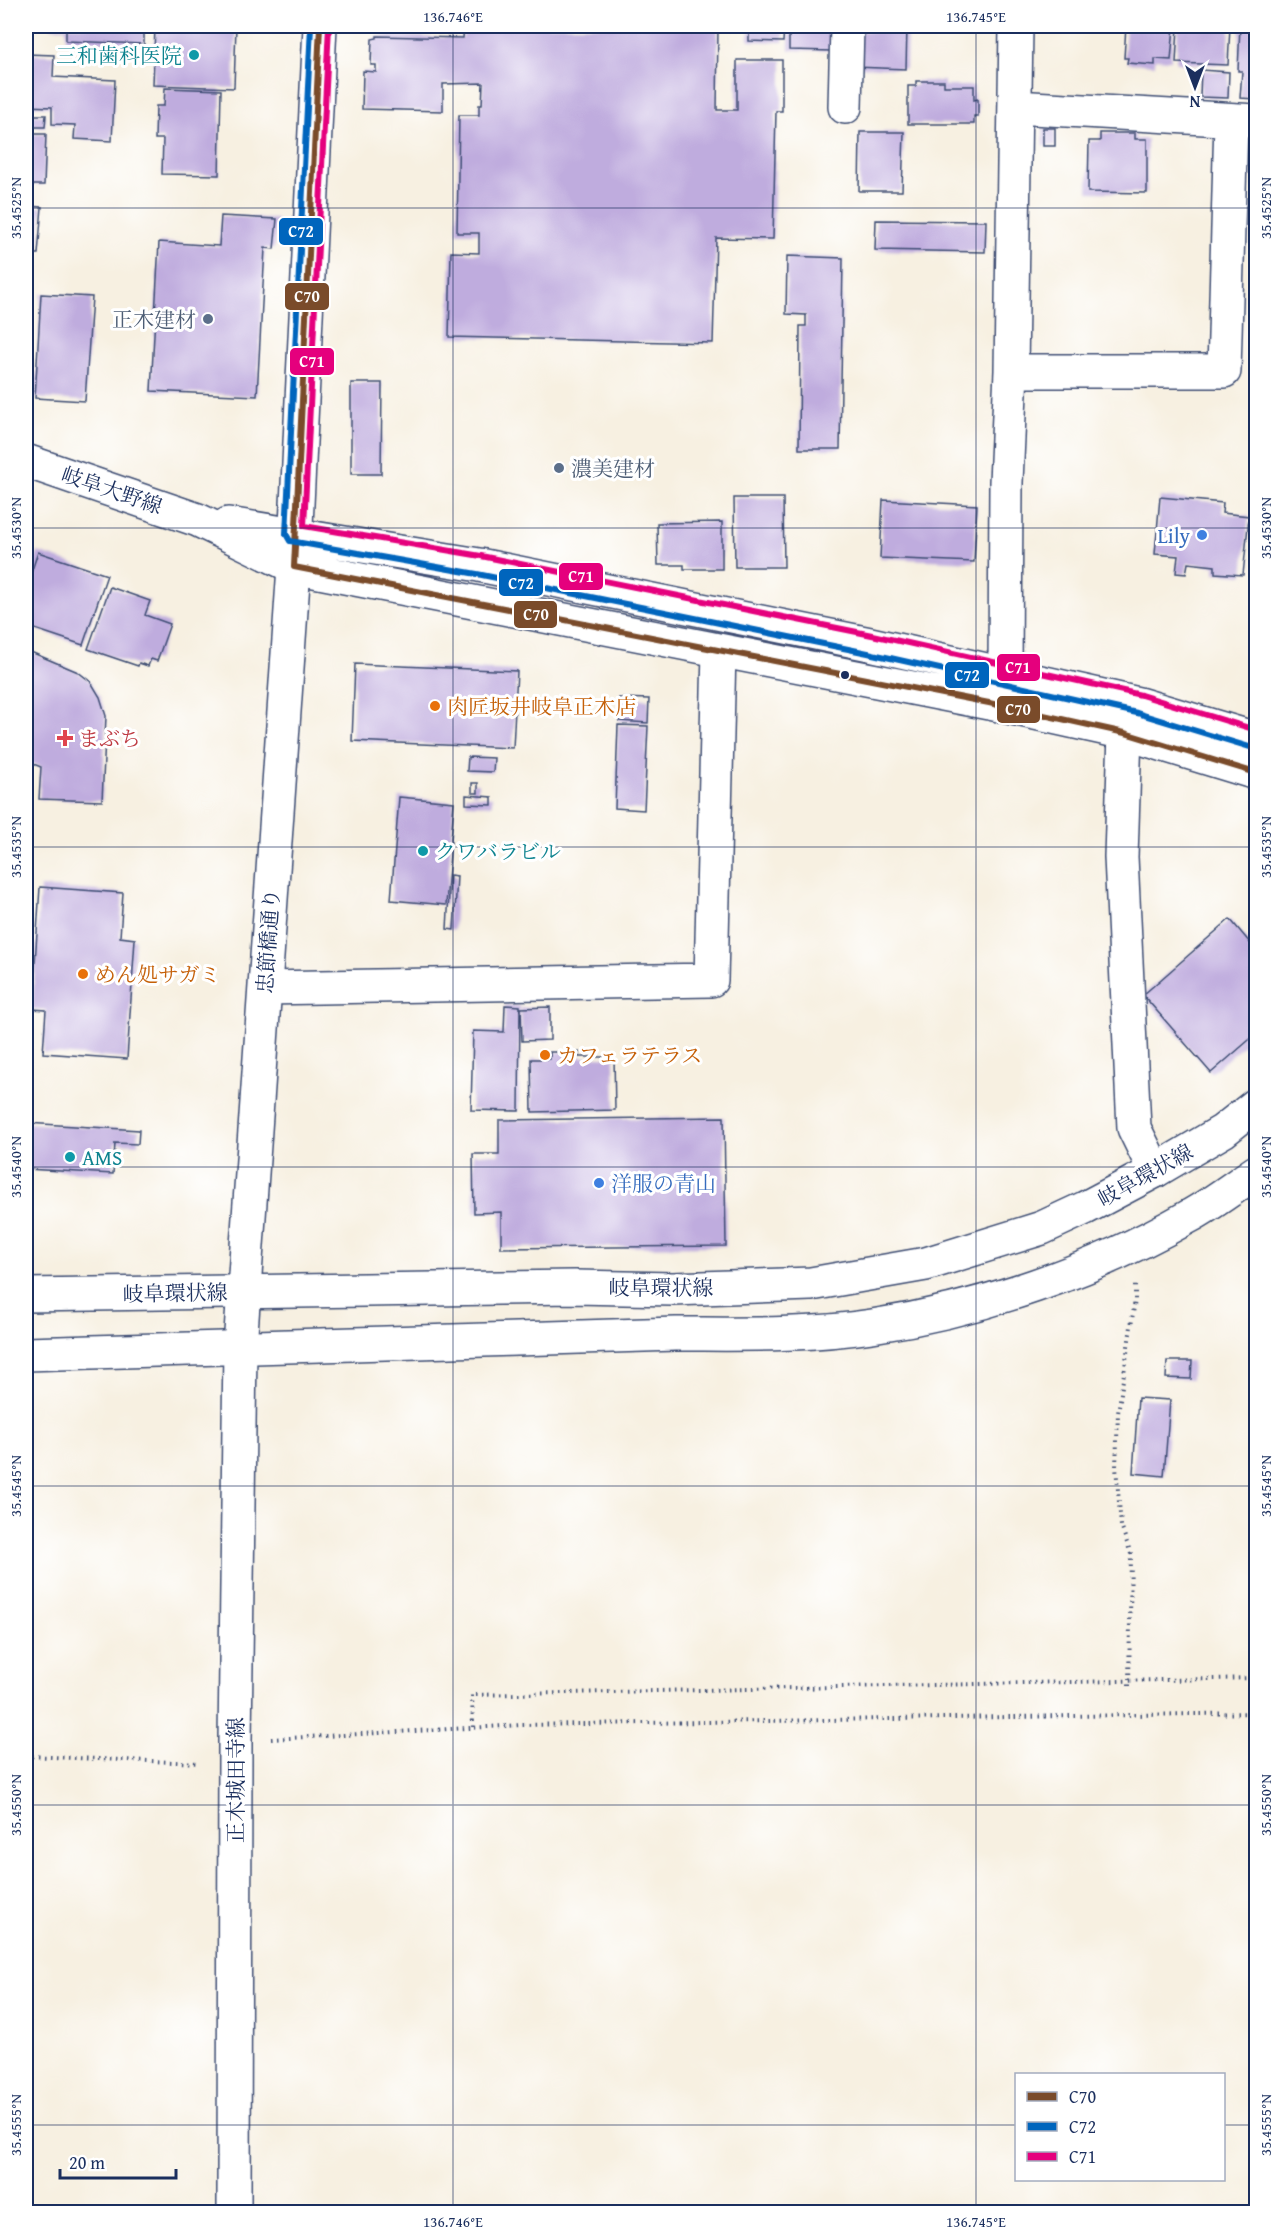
<svg xmlns="http://www.w3.org/2000/svg" width="1282" height="2238" font-family="'Gentium Book Plus','Noto Serif JP',serif">
<style>
.building{fill:#bfacde}
.lines{fill:none;stroke-linecap:round;stroke-linejoin:round}
.minor-casing{stroke:#3c4c72;stroke-width:36}
.major-casing{stroke:#3c4c72;stroke-width:36}
.path{stroke:#3c4c72;stroke-width:4;stroke-dasharray:1.5 4.5;stroke-linecap:butt}
.minor{stroke:#fff;stroke-width:33}
.major{stroke:#fff;stroke-width:33}
.bus-1-casing{stroke:#fff;stroke-width:10}
.bus-2-casing{stroke:#fff;stroke-width:10}
.bus-3-casing{stroke:#fff;stroke-width:10}
.bus-1{stroke:#7a4b2a;stroke-width:6}
.bus-2{stroke:#0065bd;stroke-width:6}
.bus-3{stroke:#e5007d;stroke-width:6}
.ticks{fill:none;stroke:#1b2f5e;stroke-width:1.5;stroke-opacity:0.45}
.culture-dot{fill:#0f9aa8;stroke:#fff;stroke-width:2}
.service-dot{fill:#5c6f8a;stroke:#fff;stroke-width:2}
.shop-dot{fill:#3f7fe0;stroke:#fff;stroke-width:2}
.bus-dot{fill:#1b2f5e;stroke:#fff;stroke-width:2}
.food-dot{fill:#e8710a;stroke:#fff;stroke-width:2}
.health-dot{fill:#e0444e;stroke:#fff;stroke-width:2}
.labels{text-anchor:middle;dominant-baseline:central;stroke-width:6;stroke-linejoin:round;paint-order:stroke}
.culture-label{font-size:21px;fill:#0d838f;stroke:#fff;text-anchor:start}
.service-label{font-size:21px;fill:#4e5e75;stroke:#fff;text-anchor:end}
.street-label{font-size:21px;fill:#1b2f5e;stroke:#fff}
.shop-label{font-size:21px;fill:#366cbe;stroke:#fff;text-anchor:end}
.food-label{font-size:21px;fill:#c56008;stroke:#fff;text-anchor:start}
.health-label{font-size:21px;fill:#be3a42;stroke:#fff;text-anchor:start}
.line-badge{stroke:#fff;stroke-width:2}
.badge-label{font-size:16px;text-anchor:middle;font-weight:bold;fill:#fff}
.neatline{fill:none;stroke:#1b2f5e;stroke-width:2}
.ticks-label{font-size:15px;text-anchor:middle;fill:#1b2f5e}
</style>
<rect width="100%" height="100%" fill="#fff"/>
<filter id="ink" filterUnits="userSpaceOnUse"><feTurbulence type="fractalNoise" baseFrequency=".0167" numOctaves="2"/><feDisplacementMap in="SourceGraphic" scale="12" xChannelSelector="R" yChannelSelector="G"/><feConvolveMatrix kernelMatrix="1 2 1 2 8 2 1 2 1" color-interpolation-filters="sRGB"/></filter>
<filter id="wash" filterUnits="userSpaceOnUse"><feTurbulence type="fractalNoise" baseFrequency=".008" numOctaves="4" result="noise"/><feDisplacementMap in="SourceGraphic" scale="24" xChannelSelector="R" yChannelSelector="G"/><feGaussianBlur stdDeviation="1.35" result="paint"/><feColorMatrix in="noise" values="0 0 0 0 0 0 0 0 0 0 0 0 0 0 0 0 0 1.4 0 .05"/><feComposite in="paint" operator="in"/></filter>
<g filter="url(#wash)">
<rect width="100%" height="100%" fill="#f7f0e1"/>
<g id="blocks">
<path class="building" d="M51 26H144V44L66 41V28H51Z
M155 26H236L234 88 153 85Z
M464 26H718L717 110H737V60H782V111H776L773 239 716 238 713 343 449 337 451 252 479 253V233H457L459 115H479V105H482L483 83 443 84V111L362 109 363 71 376 72V65H371L372 39 377 38V36L463 38Z
M749 26H784L783 42 749 41Z
M789 26H833V51L789 50Z
M896 26H907L906 69 855 67 856 31 896 32Z
M1126 26H1174L1171 60 1155 59V65L1127 63 1128 58H1124Z
M1178 26H1230L1228 65 1176 63Z
M1240 26H1256V99L1240 98 1242 71H1238Z
M26 54 54 55 53 77 115 80 112 141 74 139 75 125 52 124V107L26 106Z
M1201 70 1229 72 1228 98 1200 97Z
M916 81H944V86H974V100L978 99V116H974V124H908V86H916Z
M165 88 221 90 219 175 162 174 163 139H155L156 106H164Z
M26 115H46L45 127H26Z
M1043 128H1055V146H1043Z
M860 132H904L902 191H859Z
M1100 133H1135V139H1147V193L1088 192 1089 141H1100Z
M26 134H46L44 185H26Z
M26 206 42 207 38 254H26Z
M221 216 277 219 274 249 265 248 257 396 151 391 159 242 219 246Z
M876 220 986 221 985 252 875 250Z
M787 256 843 258 840 449H799L800 326H806V315L786 314Z
M41 294 92 297 85 401 35 398Z
M351 383H382L381 474H351Z
M1160 497 1223 503 1222 513 1249 516 1243 575 1215 573V566L1188 563 1186 574 1176 573 1178 556 1155 554Z
M734 498H783L784 567H735Z
M883 500 977 505 974 562 880 558Z
M722 522V569H684V565H658L657 523Z
M38 552 107 575 83 645 26 626V588Z
M110 587 150 601 145 615 170 624 157 661 151 659 148 666 139 663 138 666 88 649Z
M26 650 78 672 91 682 100 697 106 716 102 801 39 799 41 767 26 761Z
M355 664 517 671 513 748 352 741Z
M619 698 649 699 648 723 619 721Z
M618 725 648 726 644 810 615 808Z
M468 757 494 758 493 772 467 771Z
M472 783H478V793H472Z
M466 795 492 797V805L466 804Z
M399 797 454 802 446 905 391 900Z
M450 875 457 876 454 930 447 929Z
M40 887 123 893 120 937 135 939 127 1059 43 1053 46 1010 32 1009Z
M1230 919 1256 950V1034L1211 1073 1143 995Z
M505 1005 520 1006 519 1111 471 1110 473 1031 504 1032Z
M550 1007V1040L522 1041 521 1008Z
M550 1052H579V1057H614L615 1110 532 1112 531 1059H550Z
M724 1117 726 1246 501 1248V1212L474 1213 473 1154H499V1120Z
M26 1123 139 1130 138 1144 115 1143 113 1174 26 1169Z
M1167 1361H1192L1191 1379 1166 1378Z
M1138 1398 1170 1400 1164 1476 1133 1473Z"/>
</g>
</g>
<g filter="url(#ink)">
<use href="#blocks" fill-opacity="0" stroke="#3c4c72" stroke-width="1.5"/>
<g class="lines">
<defs>
<path id="minor" d="M845 107 847 26
M1015 107 1256 121
M1011 371H1224L1231 120
M1005 675 1006 482 1011 371 1016 26
M1125 733 1121 857 1134 1128 1155 1171
M265 988 711 980 719 651
M234 2212 235 1742 240 1347 294 567 320 26"/>
<path id="major" d="M26 461 198 520 294 567 989 703 1125 733 1256 773
M228 524 479 565 870 644 1139 704 1256 739
M26 1295 575 1287 673 1289 811 1284 926 1264 1042 1228 1085 1208 1155 1171 1223 1131 1256 1105
M26 1354 676 1334C741 1334 807 1336 872 1326 979 1310 1094 1271 1188 1217 1212 1204 1234 1187 1256 1172"/>
</defs>
<use href="#minor" class="minor-casing"/>
<use href="#major" class="major-casing"/>
<path class="path" d="M1129 1686 1131 1554 1121 1526 1116 1467 1118 1413 1135 1300V1285
M473 1727 472 1695 1256 1678
M271 1739 522 1725 1256 1713
M26 1756 199 1763"/>
<use href="#minor" class="minor"/>
<use href="#major" class="major"/>
<defs>
<path id="bus-1" d="M294 567 989 703 1125 733 1256 773
M294 567 320 26"/>
<path id="bus-2" d="M311 26 286 534 290 541 477 574 868 653 1137 713 1253 748"/>
<path id="bus-3" d="M329 26 304 526 481 556 872 635 1141 695 1256 730"/>
</defs>
<use href="#bus-1" class="bus-1-casing"/>
<use href="#bus-2" class="bus-2-casing"/>
<use href="#bus-3" class="bus-3-casing"/>
<use href="#bus-1" class="bus-1"/>
<use href="#bus-2" class="bus-2"/>
<use href="#bus-3" class="bus-3"/>
</g>
</g>
<path class="ticks" d="M453 26V2212M976 26V2212M26 208H1256M26 528H1256M26 847H1256M26 1167H1256M26 1486H1256M26 1805H1256M26 2125H1016M1224 2125H1256"/>
<g class="culture-dot">
<circle cx="194" cy="55" r="6"/>
<circle cx="423" cy="851" r="6"/>
<circle cx="70" cy="1157" r="6"/>
</g>
<g class="service-dot">
<circle cx="208" cy="319" r="6"/>
<circle cx="559" cy="468" r="6"/>
</g>
<g class="shop-dot">
<circle cx="1202" cy="535" r="6"/>
<circle cx="599" cy="1183" r="6"/>
</g>
<circle class="bus-dot" cx="845" cy="675" r="5"/>
<g class="food-dot">
<circle cx="435" cy="706" r="6"/>
<circle cx="83" cy="974" r="6"/>
<circle cx="545" cy="1055" r="6"/>
</g>
<path class="health-dot" d="M62 729h6v6h6v6h-6v6h-6v-6h-6v-6h6z"/>
<g class="labels">
<g class="culture-label">
<text x="182" y="55" text-anchor="end">三和歯科医院</text>
<text x="435" y="851">クワバラビル</text>
<text x="82" y="1157">AMS</text>
</g>
<g class="service-label">
<text x="196" y="319">正木建材</text>
<text x="571" y="468" text-anchor="start">濃美建材</text>
</g>
<g class="street-label">
<text transform="translate(112 490) rotate(19)">岐阜大野線</text>
<text transform="translate(268 941) rotate(-86)">忠節橋通り</text>
<text transform="translate(1145 1175) rotate(-29)">岐阜環状線</text>
<text x="661" y="1287">岐阜環状線</text>
<text transform="translate(175 1293) rotate(-1)">岐阜環状線</text>
<text transform="translate(235 1780) rotate(-90)">正木城田寺線</text>
</g>
<g class="shop-label">
<text x="1190" y="535">Lily</text>
<text x="611" y="1183" text-anchor="start">洋服の青山</text>
</g>
<g class="food-label">
<text x="447" y="706">肉匠坂井岐阜正木店</text>
<text x="95" y="974">めん処サガミ</text>
<text x="557" y="1055">カフェラテラス</text>
</g>
<g class="health-label">
<text x="78" y="738">まぶち</text>
</g>
</g>
<g class="line-badge">
<rect x="278" y="217" width="46" height="29" rx="6" fill="#0065bd"/>
<rect x="284" y="282" width="46" height="29" rx="6" fill="#7a4b2a"/>
<rect x="289" y="347" width="46" height="29" rx="6" fill="#e5007d"/>
<rect x="558" y="562" width="46" height="29" rx="6" fill="#e5007d"/>
<rect x="498" y="568" width="46" height="29" rx="6" fill="#0065bd"/>
<rect x="513" y="600" width="45" height="29" rx="6" fill="#7a4b2a"/>
<rect x="996" y="653" width="45" height="29" rx="6" fill="#e5007d"/>
<rect x="944" y="661" width="46" height="28" rx="6" fill="#0065bd"/>
<rect x="996" y="695" width="45" height="29" rx="6" fill="#7a4b2a"/>
</g>
<g class="badge-label">
<text x="301" y="237">C72</text>
<text x="307" y="302">C70</text>
<text x="312" y="367">C71</text>
<text x="581" y="582">C71</text>
<text x="521" y="589">C72</text>
<text x="536" y="620">C70</text>
<text x="1018" y="673">C71</text>
<text x="967" y="681">C72</text>
<text x="1018" y="715">C70</text>
</g>
<rect width="1282" height="2238" fill="none" stroke="#fff" stroke-width="66"/>
<rect x="1015" y="2073" width="210" height="108" fill="#ffffff" stroke="#a4acbf" stroke-width="1.5"/>
<rect x="1027" y="2092" width="30" height="9" fill="#7a4b2a" stroke="#a4acbf" stroke-width="1.5"/>
<text x="1069" y="2103" font-size="18" fill="#1b2f5e">C70</text>
<rect x="1027" y="2122" width="30" height="9" fill="#0065bd" stroke="#a4acbf" stroke-width="1.5"/>
<text x="1069" y="2133" font-size="18" fill="#1b2f5e">C72</text>
<rect x="1027" y="2152" width="30" height="9" fill="#e5007d" stroke="#a4acbf" stroke-width="1.5"/>
<text x="1069" y="2163" font-size="18" fill="#1b2f5e">C71</text>
<g transform="translate(1195 87) rotate(180)" stroke="#ffffff" stroke-width="4.5" paint-order="stroke">
<path d="M0-4.5L10 22L0 15L-10 22Z" fill="#1b2f5e"/>
<text y="-9" font-size="16" font-weight="bold" text-anchor="middle" fill="#1b2f5e">N</text>
</g>
<path d="M60 2169v9h116v-9" fill="none" stroke="#1b2f5e" stroke-width="3"/>
<text x="69" y="2169" font-size="18" fill="#1b2f5e" stroke="#ffffff" stroke-width="4.5" paint-order="stroke">20 m</text>
<rect x="33" y="33" width="1216" height="2172" class="neatline"/>
<g class="ticks-label">
<text x="453" y="22">136.746°E</text>
<text x="976" y="22">136.745°E</text>
<text transform="translate(1266 208) rotate(-90)" y="5">35.4525°N</text>
<text transform="translate(16 208) rotate(-90)" y="5">35.4525°N</text>
<text transform="translate(1266 528) rotate(-90)" y="5">35.4530°N</text>
<text transform="translate(16 528) rotate(-90)" y="5">35.4530°N</text>
<text transform="translate(16 847) rotate(-90)" y="5">35.4535°N</text>
<text transform="translate(1266 847) rotate(-90)" y="5">35.4535°N</text>
<text transform="translate(16 1167) rotate(-90)" y="5">35.4540°N</text>
<text transform="translate(1266 1167) rotate(-90)" y="5">35.4540°N</text>
<text transform="translate(16 1486) rotate(-90)" y="5">35.4545°N</text>
<text transform="translate(1266 1486) rotate(-90)" y="5">35.4545°N</text>
<text transform="translate(16 1805) rotate(-90)" y="5">35.4550°N</text>
<text transform="translate(1266 1805) rotate(-90)" y="5">35.4550°N</text>
<text transform="translate(16 2125) rotate(-90)" y="5">35.4555°N</text>
<text transform="translate(1266 2125) rotate(-90)" y="5">35.4555°N</text>
<text x="453" y="2227">136.746°E</text>
<text x="976" y="2227">136.745°E</text>
</g>
</svg>
